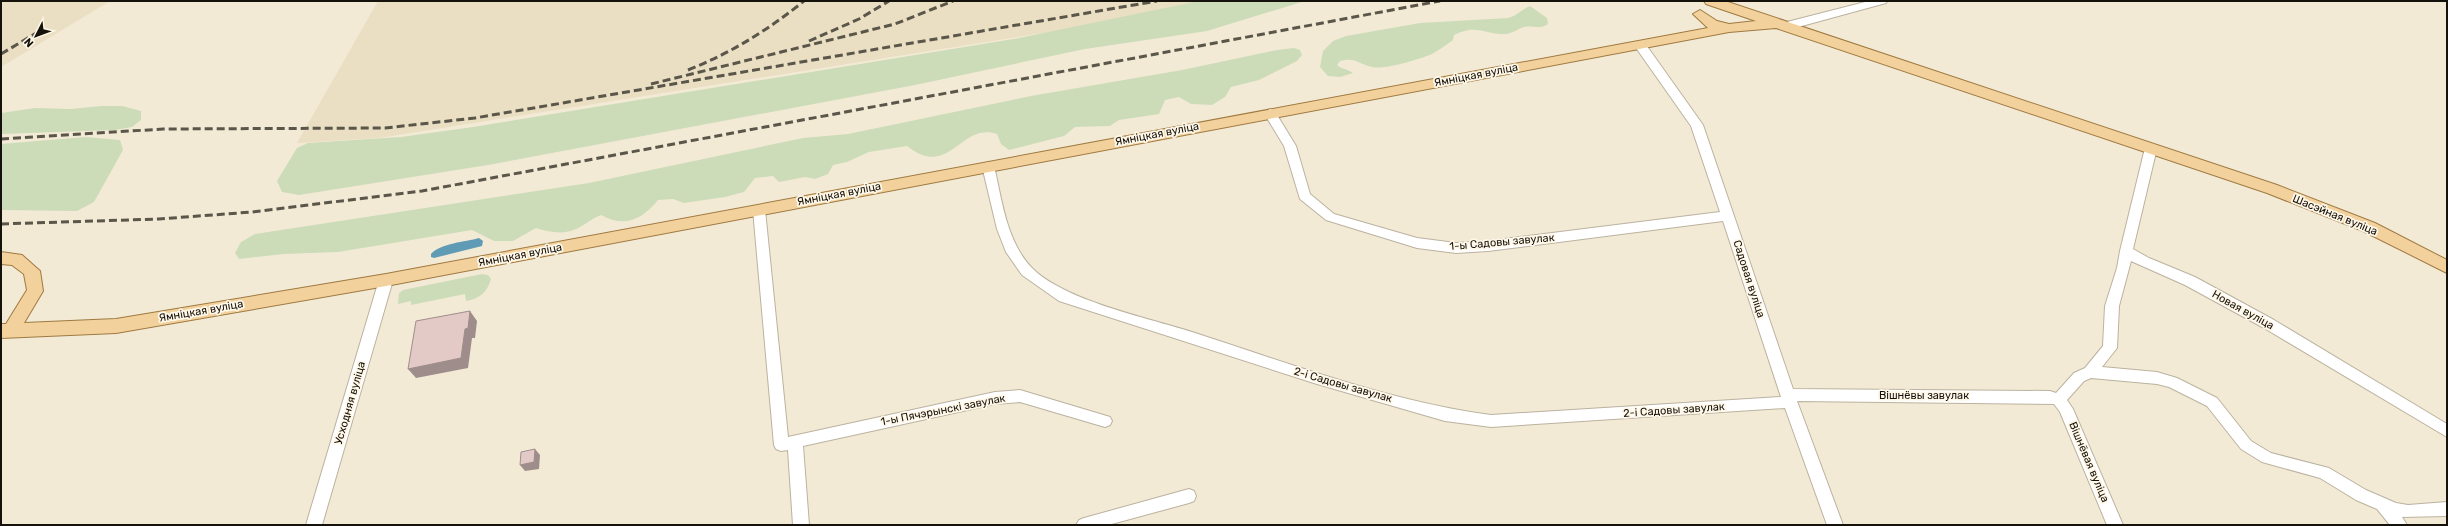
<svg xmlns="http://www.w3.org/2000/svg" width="2448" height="526" font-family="Rubik,sans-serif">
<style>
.built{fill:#eadec3}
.green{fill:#ccdcb9}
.water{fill:#609bb5}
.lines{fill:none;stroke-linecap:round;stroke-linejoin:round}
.minor-casing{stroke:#bbb29f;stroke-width:2}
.major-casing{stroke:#9f7a40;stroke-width:2}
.minor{fill:#fff;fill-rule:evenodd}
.major{fill:#f2d19d;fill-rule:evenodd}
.rail{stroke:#5a564a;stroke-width:3;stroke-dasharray:8 4;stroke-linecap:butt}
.shaded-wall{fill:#9f8d8b}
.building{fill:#e3cac6;stroke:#9f8d8b}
.labels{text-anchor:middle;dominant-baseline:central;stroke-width:3.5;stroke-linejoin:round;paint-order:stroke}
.street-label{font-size:11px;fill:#15120b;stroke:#fff7e7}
</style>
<rect width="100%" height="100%" fill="#f3ead6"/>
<path class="built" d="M1 1H110L1 67Z
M378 1H1245L379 138 297 143Z"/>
<path class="green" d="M1199 1H1305L1207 31 1085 49 915 85 488 165 299 195 282 192 277 181 297 148 308 143 401 137 473 127 1019 38Z
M1530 6 1547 18 1548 24C1540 30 1533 25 1524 27 1518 29 1513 33 1506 34 1486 35 1477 23 1454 35L1453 40C1446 45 1439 50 1432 54 1420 59 1385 70 1372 67 1358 64 1356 57 1340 61L1337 65C1341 69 1348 69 1353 73L1340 77 1328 76 1320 67 1323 51 1333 41 1346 36 1420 23 1508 18C1518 15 1522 9 1530 6Z
M1294 48 1300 50 1302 55 1297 61 1259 80 1231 87 1225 97 1212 105 1191 104 1179 97 1165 100 1159 114 1119 120 1110 126 1075 127 1064 136 1009 150 1001 144 997 134C960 122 950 180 907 146L869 152 847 162 833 165 828 174 815 179 805 177 779 182 773 176 755 178 744 192 725 197 684 203 673 199 658 200C642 220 624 228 601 215 589 220 585 225 576 229 564 235 548 232 536 228L513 241H494L472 230 338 252 284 254 239 259 235 253 241 242 255 234 589 183 803 138 848 134 1031 96 1182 70 1277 50Z
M101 106H122L141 111V120L132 127 115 130 1 134V113L35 108 71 109Z
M85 137 120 140 123 150 94 202 77 211 1 210V144Z
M482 274 488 275 491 279C487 293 479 299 466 301L465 294 411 305V301L398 304 399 293 403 290Z"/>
<path class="water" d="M479 238 483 241 482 246 434 258 431 257V254C441 243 465 242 479 238Z"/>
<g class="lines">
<defs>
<path id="minor" d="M1869 1H1887L1886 3 1787 30 1781 26 1783 23Z
M1640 41 1644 42 1703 125 1793 389 2050 391 2056 393 2074 373 2085 368 2103 346 2105 306 2117 268 2120 251 2145 148 2151 144 2157 148 2133 249 2149 258 2195 277 2274 320 2447 424V437L2264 328 2185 285 2131 261 2119 306 2117 348 2102 367 2157 372 2177 378 2217 398 2251 441 2271 453 2329 468 2366 490 2396 503 2408 505 2447 502V516L2402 517 2407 525H2390L2377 509 2356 500 2320 478 2262 462 2241 449 2207 406 2169 387 2157 384 2091 378 2084 381 2067 400 2073 409 2123 525H2107L2060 412 2054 404 1797 401 1843 525H1827L1785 408 1491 427 1445 421 1317 384 1059 301 1022 275 1006 252 997 229 982 166 988 162 994 166C1002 200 1006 240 1031 267 1062 300 1148 318 1192 332 1288 363 1391 402 1491 415L1781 397 1723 221 1488 251 1456 253 1417 248 1326 220 1300 199 1284 146 1264 113 1270 109 1274 110 1296 146 1310 194 1334 214 1417 238 1456 243 1488 241 1720 212 1691 126 1634 45Z
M759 205 765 210 788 437 995 392 1020 390 1110 417 1112 421 1110 425 1105 427 1020 402 995 404 803 446 809 525H793L788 450 781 451 776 449 774 445 753 210Z
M386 275 391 276 393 280 322 525H306L379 280 381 276Z
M1189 489 1194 491 1196 496 1194 501 1189 503 1108 525H1076L1079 520 1084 518Z"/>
<path id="major" d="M1704 1H1725L2277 185 2375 223 2447 260V273L2363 231 2267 193 1776 28 1729 32 386 286 116 333 1 338V324H6L27 290 24 274 12 265 1 264V252L22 255 40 271 43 291 24 323 116 319 386 274 1708 28 1693 14 1700 10 1717 21 1729 24 1756 21 1706 4Z"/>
</defs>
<use href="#minor" class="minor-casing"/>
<use href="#major" class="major-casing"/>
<use href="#minor" class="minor"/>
<use href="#major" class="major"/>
<path class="rail" d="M809 41 859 19 889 1
M1 54 38 32
M688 70C731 53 768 30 804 1
M651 84 895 24 953 1
M1 139 163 129 385 128 475 118 1157 1
M1 224 159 219 252 212 422 191 1440 1"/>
</g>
<path class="shaded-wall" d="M470 311 477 321 475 338H472L468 368 416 378 408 369Z
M535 449 540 455 539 469 525 471 520 465Z"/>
<path class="building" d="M470 311 468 328 465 329 461 358 408 369 416 321Z
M535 449 534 462 520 465 521 452Z"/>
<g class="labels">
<g class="street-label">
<text transform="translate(1476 75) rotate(-11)">Ямніцкая вуліца</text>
<text transform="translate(1157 134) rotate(-11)">Ямніцкая вуліца</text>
<text transform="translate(839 194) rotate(-11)">Ямніцкая вуліца</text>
<text transform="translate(2335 215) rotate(22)">Шасэйная вуліца</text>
<text transform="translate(1502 242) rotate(-5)">1-ы Садовы завулак</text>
<text transform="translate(520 255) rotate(-11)">Ямніцкая вуліца</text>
<text transform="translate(1749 279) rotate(72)">Садовая вуліца</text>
<text transform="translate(2243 310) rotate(29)">Новая вуліца</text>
<text transform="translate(201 311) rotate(-10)">Ямніцкая вуліца</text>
<text transform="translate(1343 385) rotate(16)">2-і Садовы завулак</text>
<text x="1924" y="395">Вішнёвы завулак</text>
<text transform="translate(350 403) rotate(-74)">Усходняя вуліца</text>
<text transform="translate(943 410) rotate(-11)">1-ы Пячэрынскі завулак</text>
<text transform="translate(1674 410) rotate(-4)">2-і Садовы завулак</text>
<text transform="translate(2089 462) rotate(67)">Вішнёвая вуліца</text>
</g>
</g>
<rect width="2448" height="526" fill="none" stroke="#15120b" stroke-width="4"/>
<g transform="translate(36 36) rotate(228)" stroke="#fff7e7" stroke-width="3" paint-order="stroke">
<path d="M0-3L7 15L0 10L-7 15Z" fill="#15120b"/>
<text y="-6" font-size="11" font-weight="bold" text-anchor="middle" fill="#15120b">N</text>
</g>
</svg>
